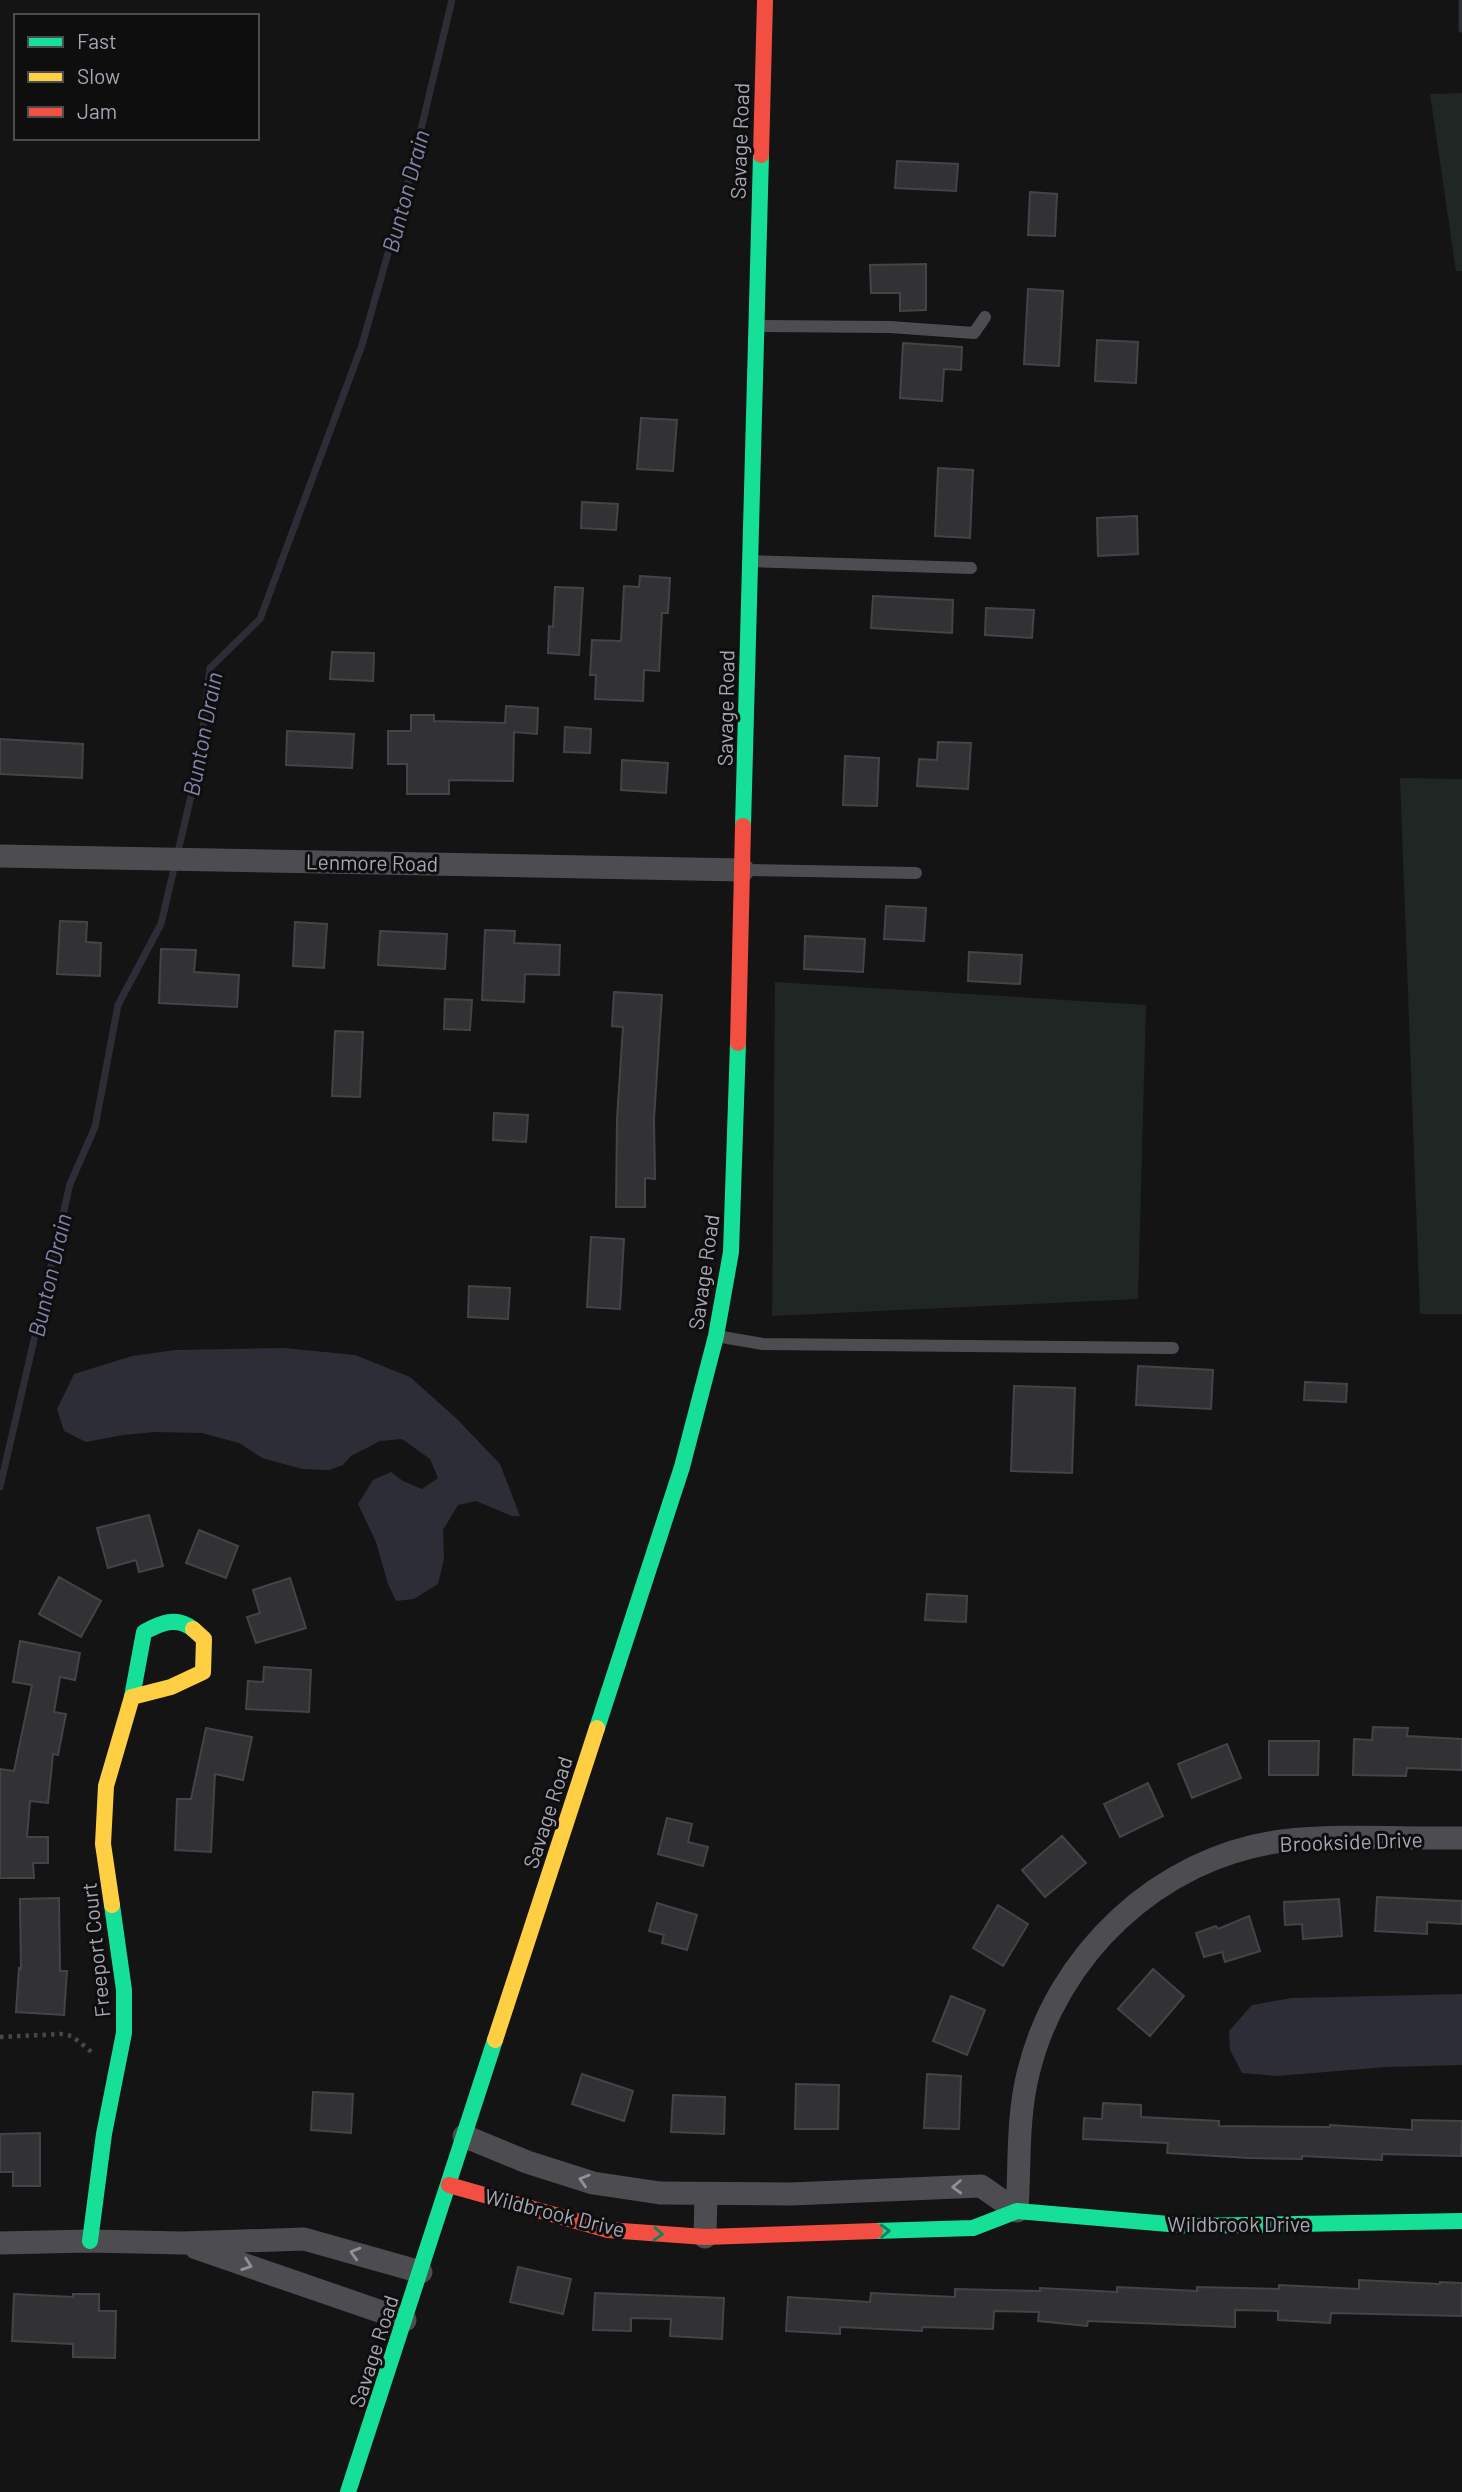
<svg xmlns="http://www.w3.org/2000/svg" width="1462" height="2492" font-family="Barlow,sans-serif">
<style>
.green{fill:#202624}
.water{fill:#2d2d37}
.lines{fill:none;stroke-linecap:round;stroke-linejoin:round}
.stream{stroke:#2d2d37;stroke-width:7}
.building{fill:#323133;stroke:#444347;stroke-width:2}
.path{stroke:#48484a;stroke-width:4.5;stroke-dasharray:3.5 5;stroke-linecap:butt}
.lane{stroke:#4d4c50;stroke-width:12}
.street{stroke:#4d4c50;stroke-width:23}
.fast{stroke:#16e098;stroke-width:16}
.slow{stroke:#ffcf43;stroke-width:16}
.jam{stroke:#f24e42;stroke-width:16}
.oneway{stroke:#91909a}
.oneway2{stroke:#13825a}
.labels{text-anchor:middle;dominant-baseline:central;stroke-width:6;stroke-linejoin:round;paint-order:stroke}
.street-label{font-size:21px;fill:#a8a6b3;stroke:#0f0e0f}
.water-label{font-size:23px;font-style:italic;fill:#8184ab;stroke:#0f0e0f}
</style>
<rect width="100%" height="100%" fill="#141414"/>
<path class="green" d="M1462 93V271H1456L1430 94Z
M1400 778 1462 779V1314H1420Z
M775 982 1146 1005 1138 1299 772 1316Z"/>
<path class="water" d="M284 1348 355 1355 410 1377 457 1419 500 1464 520 1516H512L476 1501 458 1505 443 1530 444 1559 438 1584 414 1599 396 1601 388 1584 376 1542 358 1504 373 1480 391 1472 403 1481 422 1489 438 1478 430 1459 402 1439 380 1441 351 1456 343 1465 329 1470 302 1469 262 1458 239 1443 202 1433 155 1432 123 1435 86 1442 64 1431 57 1409 74 1374 132 1356 175 1350Z
M1462 1994V2065L1387 2067 1277 2076 1242 2073 1230 2050 1229 2031 1252 2005 1292 1998Z"/>
<g class="lines">
<path class="stream" d="M1462 0V29
M0 1487 70 1184 95 1127 118 1005 161 924 199 762 210 668 260 619 362 345 409 179 452 0"/>
</g>
<path class="building" d="M897 161 958 164 956 191 895 188Z
M1030 192 1057 194 1055 236 1028 235Z
M926 264V310L900 311V293H871L870 265Z
M1028 289 1063 291 1059 366 1024 364Z
M1097 340 1138 342 1136 383 1095 381Z
M903 343 962 347 961 370 944 369 942 401 900 398Z
M641 418 677 420 673 471 637 469Z
M938 468 973 470 970 538 935 536Z
M582 502 618 504 616 530 581 528Z
M1137 516 1138 554 1098 556 1097 518Z
M640 576 670 578 668 613H662L659 671 644 670 643 701 595 699 596 675H590L592 640 621 641 624 586 639 587Z
M555 587 583 588 579 655 548 653 549 626 553 627Z
M873 596 953 600 952 633 871 628Z
M986 608 1034 610 1032 638 985 635Z
M332 652 374 653 373 681 330 679Z
M506 706 538 708 537 734 514 732 513 781 449 780V794H407V764H388V731H411V715H434V721L505 723Z
M565 727 591 729 590 753 564 752Z
M287 731 354 734 352 768 286 765Z
M0 739 83 744 82 778 0 774Z
M938 742 971 743 968 789 917 786 919 759 937 760Z
M845 756 879 758 877 806 843 805Z
M622 760 668 763 666 793 621 790Z
M886 906 926 908 924 941 884 939Z
M60 921 87 922 86 942 101 943 100 976 57 974Z
M295 922 327 924 324 968 293 966Z
M485 930 515 931 514 943 560 945 559 975 525 974 524 1002 482 1000Z
M380 931 447 934 445 969 378 965Z
M805 936 865 939 863 972 804 969Z
M161 949 196 950 194 972 239 975 237 1007 159 1003Z
M969 952 1022 955 1020 984 968 981Z
M614 992 662 995 654 1119 655 1179 645 1178V1207H616L617 1119 623 1027 612 1026Z
M445 999 472 1000 470 1030 444 1029Z
M335 1031 363 1032 360 1097 332 1096Z
M494 1113 528 1115 526 1142 493 1140Z
M591 1237 624 1239 620 1309 587 1307Z
M469 1286 510 1288 508 1319 468 1317Z
M1138 1366 1213 1370 1211 1409 1136 1405Z
M1305 1382 1347 1384 1346 1402 1304 1400Z
M1014 1386 1075 1388 1072 1473 1011 1471Z
M149 1515 163 1566 139 1572 136 1560 108 1568 97 1528Z
M199 1530 238 1546 226 1578 186 1563Z
M59 1577 101 1601 81 1637 39 1614Z
M290 1578 306 1628 256 1643 247 1617 260 1613 253 1590Z
M927 1594 967 1596 966 1622 925 1620Z
M20 1641 80 1653 75 1680 60 1677 54 1712 66 1714 58 1755 53 1754 48 1803 30 1801 27 1837H48V1863H33L34 1878H0V1769L14 1771 32 1685 13 1682Z
M264 1667 311 1670 309 1712 246 1709 248 1681 263 1682Z
M1373 1727 1408 1728 1407 1736 1462 1739V1770L1407 1768 1406 1776 1353 1775 1354 1739 1372 1740Z
M206 1728 252 1737 243 1780 215 1774 211 1852 175 1850 177 1799H191Z
M1269 1741H1319L1318 1775H1269Z
M1227 1744 1241 1778 1192 1798 1178 1764Z
M1148 1783 1163 1816 1120 1837 1104 1804Z
M667 1818 692 1824 688 1842 708 1847 703 1866 658 1854Z
M1062 1836 1086 1863 1045 1897 1022 1870Z
M1377 1897 1462 1901V1924L1427 1922V1934L1375 1931Z
M59 1898 60 1971H67L64 2015 16 2012 19 1968 21 1969 20 1899Z
M1339 1899 1342 1936 1303 1939 1302 1924 1285 1925 1284 1902Z
M657 1903 697 1915 687 1950 662 1943 664 1935 649 1931Z
M998 1905 1028 1924 1003 1966 973 1948Z
M1249 1916 1260 1951 1225 1962 1222 1952 1204 1957 1196 1933 1216 1926 1218 1929Z
M1153 1969 1184 1996 1150 2036 1118 2009Z
M951 1996 985 2010 967 2055 933 2041Z
M582 2074 633 2091 624 2121 572 2104Z
M927 2074 961 2076 959 2129 924 2128Z
M796 2084 839 2085 838 2129H795Z
M313 2092 353 2094 351 2133 311 2130Z
M673 2095 725 2097 724 2134 671 2132Z
M1103 2103 1141 2105V2117L1219 2121V2126L1330 2127V2125L1412 2130V2120L1462 2121 1461 2156 1382 2154V2160L1302 2156V2159L1249 2158 1167 2153 1168 2143 1083 2139 1084 2118 1102 2119Z
M40 2133V2186H13V2172H0V2134Z
M518 2267 571 2279 563 2314 510 2302Z
M1359 2280 1440 2284V2282L1462 2283V2316L1331 2313 1330 2323 1278 2320V2311L1235 2310V2327L1088 2321 1087 2326 1038 2321 1039 2312 994 2311 993 2329 922 2327V2331L840 2327V2334L786 2331 788 2297 870 2302 871 2293 955 2297V2289L1040 2291V2288L1117 2292V2287L1197 2291V2287L1279 2289V2285L1359 2289Z
M595 2293 724 2298 722 2339 670 2336 671 2319 631 2318V2331L593 2330Z
M14 2294 73 2297V2294H99V2311H116L115 2358 73 2357V2344L12 2341Z"/>
<g class="lines">
<path class="path" d="M0 2037 61 2034 72 2036 94 2054"/>
<path class="lane" d="M756 326 890 327 974 333 985 317
M750 561 971 568
M743 870 916 873
M716 1336 763 1344 1173 1348"/>
<path class="street" d="M0 856 743 870
M464 2136 527 2162 593 2183 660 2193 791 2194 981 2186 1017 2211
M1017 2211C1020 2166 1017 2118 1028 2074 1056 1955 1159 1857 1282 1841 1341 1834 1403 1839 1462 1838
M705 2237 706 2194
M0 2243 90 2241 183 2243 304 2239 421 2272
M196 2248 405 2320"/>
<path class="fast" d="M743 826 761 155
M132 1697 144 1632C161 1623 176 1616 193 1629
M597 1728 682 1467 716 1336 731 1252 738 1043
M875 2231 973 2228 1017 2211 1192 2226 1462 2221
M90 2241 104 2134 124 2033V1990L112 1905
M348 2492 495 2040"/>
<path class="slow" d="M112 1905 103 1844 106 1786 132 1697 171 1687 203 1672 204 1639 193 1629
M495 2040 597 1728"/>
<path class="jam" d="M761 155 765 0
M738 1043 743 826
M449 2185 608 2230 705 2237 875 2231"/>
</g>
<defs><path id="oneway-chevron" d="M-2-3.5L2.5 0L-2 3.5" fill="none" stroke-width="1.6" stroke-linecap="round" stroke-linejoin="round" transform="scale(1.75)"/></defs>
<g class="oneway">
<use href="#oneway-chevron" transform="translate(584 2180) rotate(-163)"/>
<use href="#oneway-chevron" transform="translate(957 2187) rotate(178)"/>
<use href="#oneway-chevron" transform="translate(355 2253) rotate(-164)"/>
<use href="#oneway-chevron" transform="translate(247 2265) rotate(19)"/>
</g>
<g class="oneway2">
<use href="#oneway-chevron" transform="translate(885 2231) rotate(-2)"/>
<use href="#oneway-chevron" transform="translate(658 2234) rotate(4)"/>
</g>
<g class="labels">
<g class="street-label">
<text transform="translate(739 141) rotate(-88)">Savage Road</text>
<text transform="translate(725 708) rotate(-89)">Savage Road</text>
<text transform="translate(372 862) rotate(1)">Lenmore Road</text>
<text transform="translate(703 1272) rotate(-82)">Savage Road</text>
<text transform="translate(547 1812) rotate(-72)">Savage Road</text>
<text transform="translate(1351 1841) rotate(-2)">Brookside Drive</text>
<text transform="translate(95 1950) rotate(-96)">Freeport Court</text>
<text transform="translate(555 2212) rotate(14)">Wildbrook Drive</text>
<text x="1239" y="2223">Wildbrook Drive</text>
<text transform="translate(373 2351) rotate(-72)">Savage Road</text>
</g>
<g class="water-label">
<text transform="translate(405 191) rotate(-75)">Bunton Drain</text>
<text transform="translate(202 734) rotate(-79)">Bunton Drain</text>
<text transform="translate(49 1275) rotate(-77)">Bunton Drain</text>
</g>
</g>
<rect x="14" y="14" width="245" height="126" fill="#0f0e0f" stroke="#4c4b51" stroke-width="2"/>
<rect x="28" y="37" width="35" height="10" fill="#16e098" stroke="#4c4b51" stroke-width="2"/>
<text x="77" y="49" font-size="21" fill="#a8a6b3">Fast</text>
<rect x="28" y="72" width="35" height="10" fill="#ffcf43" stroke="#4c4b51" stroke-width="2"/>
<text x="77" y="84" font-size="21" fill="#a8a6b3">Slow</text>
<rect x="28" y="107" width="35" height="10" fill="#f24e42" stroke="#4c4b51" stroke-width="2"/>
<text x="77" y="119" font-size="21" fill="#a8a6b3">Jam</text>
</svg>
